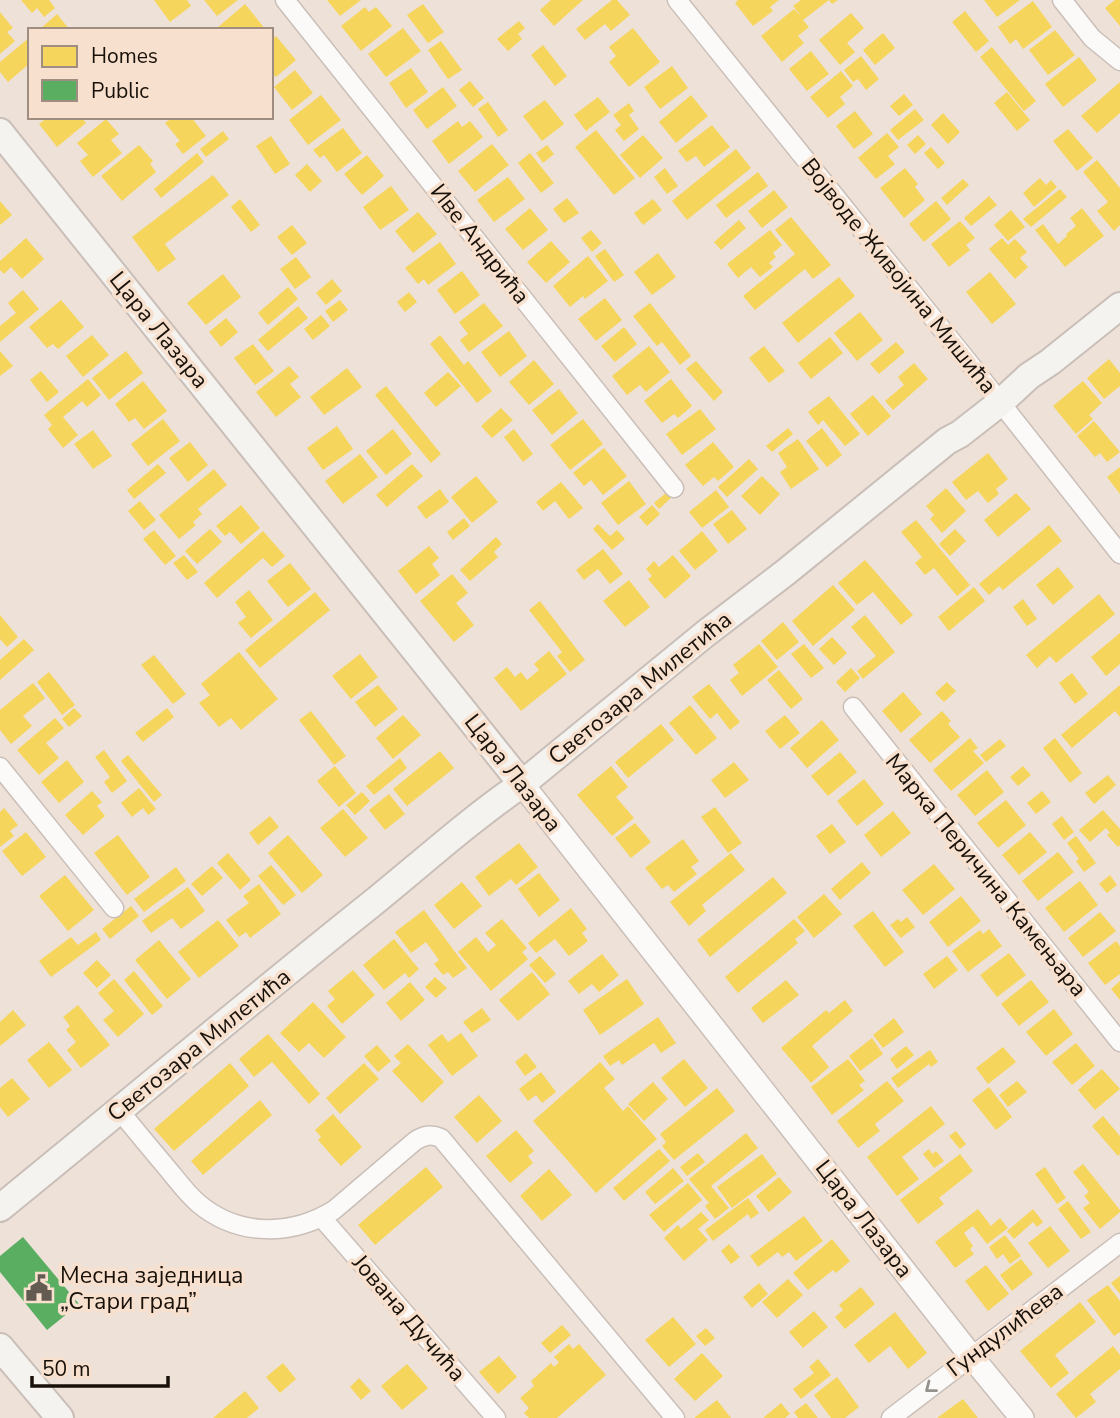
<svg xmlns="http://www.w3.org/2000/svg" width="1120" height="1418" font-family="'Nunito Sans',sans-serif">
<style>
.homes{fill:#f6d55c}
.public{fill:#5aae61}
.lines{fill:none;stroke-linecap:round;stroke-linejoin:round}
.minor-casing{stroke:#c9bfb8;stroke-width:21}
.tertiary-casing{stroke:#c9bfb8;stroke-width:26}
.secondary-casing{stroke:#c9bfb8;stroke-width:30}
.minor{stroke:#fcfaf9;stroke-width:18}
.tertiary{stroke:#fcfaf9;stroke-width:23}
.secondary{stroke:#f5f3ef;stroke-width:26}
.oneway{stroke:#95918d}
.labels{text-anchor:middle;dominant-baseline:central;stroke-width:7;stroke-linejoin:round;paint-order:stroke}
.street-label{font-size:23px;fill:#18110a;stroke:#f8e0ce}
.poi-label{font-size:23px;fill:#18110a;stroke:#f8e0ce;text-anchor:start}
</style>
<rect width="100%" height="100%" fill="#eee1d8"/>
<path class="homes" d="M21 0H49L55 8 44 17 37 8 32 13Z
M154 0H187L191 6 170 22Z
M204 0H238L217 16Z
M327 0H361L340 16Z
M551 0H583L554 26 540 10Z
M612 0H617L630 15 611 31 605 24 585 40 576 29Z
M738 0H779L770 7 773 11 753 26 735 3Z
M801 0H838L832 4 829 0 803 20 809 27 798 36 804 43 782 62 761 36 794 9 802 17 793 6Z
M984 0H1020L997 17Z
M1115 0H1120V26L1105 8Z
M1033 1 1052 27 1023 49 1016 39 1010 44 998 27Z
M245 4 266 30H219L217 28Z
M423 4 444 32 428 43 407 15Z
M365 7 369 12 376 7 392 26 361 51 341 26Z
M965 11 989 41 976 52 952 22Z
M0 12 13 28 7 32 15 41 0 54Z
M851 13 864 28 847 43 855 52 840 65 819 40Z
M57 14 70 30H39Z
M519 21 525 28 518 34 522 39 508 51 497 39Z
M403 28 421 51 386 77 368 54Z
M633 28 660 62 629 87 609 62 616 56 609 47Z
M1055 30 1075 55 1048 75 1029 50Z
M883 33 895 48 875 65 863 50Z
M276 36 296 60 276 77 271 72V40Z
M30 37V63L8 82 0 72V62Z
M441 41 462 70 448 79 428 50Z
M543 45 567 76 555 86 531 55Z
M992 47 1036 101 1024 111 980 57Z
M811 51 829 74 807 91 789 69Z
M861 56 879 79 866 90 858 79 853 82 844 70Z
M1079 57 1097 80 1063 107 1045 84Z
M672 66 688 88 660 109 644 87Z
M411 68 428 92 406 108 389 83Z
M295 70 313 93 292 110 274 87Z
M841 71 853 86 840 97 845 104 828 118 810 97Z
M470 81 484 98 473 107 459 90Z
M1120 82V113L1097 133 1081 116Z
M443 87 457 106 427 129 413 110Z
M1007 92 1030 120 1017 131 994 103Z
M904 94 913 105 899 116 890 106Z
M321 95 341 120 308 145 289 120Z
M691 95 708 116 676 143 659 122Z
M598 97 610 112 586 131 574 115Z
M545 100 564 124 542 141 523 116Z
M488 102 508 130 498 137 478 109Z
M629 103 634 111 629 115 639 129 624 141 615 130 621 125 613 115Z
M915 109 924 120 898 140 890 130Z
M855 111 873 134 854 149 836 126Z
M943 113 960 132 948 144 931 125Z
M48 117H81L86 123 57 147 39 124Z
M173 117H191L206 136 183 154 175 144 180 141 165 123Z
M106 119 119 134 111 140 122 153 93 177 80 161 88 155 77 143Z
M458 121 462 127 470 121 483 137 449 164 432 141Z
M712 125 730 147 704 167 696 156 687 162 678 151Z
M343 128 362 153 337 172 324 155 320 158 313 150Z
M1068 129 1093 158 1077 171 1053 141Z
M596 130 635 178 614 195 575 147Z
M223 131 229 139 206 157 200 149Z
M887 133 899 147 888 156 895 164 876 179 858 158Z
M643 135 663 158 640 178 620 155Z
M918 135 926 144 915 154 907 145Z
M271 136 290 164 275 174 256 146Z
M492 144 509 165 475 192 458 171Z
M139 145 153 161 150 164 156 172 122 201 101 176Z
M547 145 554 154 543 163 536 153Z
M931 147 945 163 938 169 924 153Z
M736 149 751 168 687 220 672 201Z
M197 153 204 162 161 198 154 189Z
M530 153 554 183 541 193 518 163Z
M367 155 384 176 362 195 344 174Z
M1097 160 1120 188V225L1114 231 1097 211 1108 202 1083 172Z
M307 164 322 181 310 192 295 175Z
M665 168 678 186 667 194 654 177Z
M905 168 918 184 915 187 925 200 904 218 880 188Z
M758 172 768 186 726 218 716 205Z
M213 175 229 195 165 244 176 259 158 272 132 237Z
M508 177 525 199 494 222 477 200Z
M1040 178 1046 185 1051 180 1057 187 1034 207 1023 193Z
M963 179 969 185 947 205 941 198Z
M391 186 409 210 380 230 363 207Z
M1060 189 1067 197 1031 227 1023 219Z
M774 190 788 207 762 228 748 211Z
M989 196 997 205 971 226 964 218Z
M567 198 579 213 564 223 553 209Z
M240 199 260 225 251 232 231 207Z
M653 199 662 210 643 225 634 213Z
M0 201 12 215 0 225Z
M936 201 951 219 924 242 909 224Z
M530 208 548 230 523 250 505 229Z
M1082 208 1104 236 1065 267 1035 230 1043 224 1058 244 1067 236 1066 234 1076 226 1070 218Z
M1011 210 1025 227 1008 241 994 225Z
M418 212 437 234 413 253 395 231Z
M791 217 831 265 813 279 805 269 755 310 743 296 795 254 775 230Z
M739 220 746 228 721 250 714 242Z
M960 221 975 238 966 245 970 250 949 267 931 244Z
M292 225 307 243 292 255 277 237Z
M591 230 602 243 592 252 581 238Z
M770 230 782 245 773 253 776 257 769 263 773 267 760 277 751 267 738 278 727 264Z
M26 238 44 259 22 279 11 267 4 274 0 270V261Z
M1002 238 1008 245 1015 239 1027 252 1020 258 1028 267 1015 279 989 249Z
M551 241 570 262 546 283 527 262Z
M440 242 456 264 428 285 424 279 418 284 405 268Z
M605 249 624 275 614 282 595 256Z
M658 253 676 277 652 295 634 272Z
M588 256 608 281 585 299 583 296 570 307 553 286Z
M296 257 311 277 295 289 280 269Z
M462 271 480 295 455 314 437 290Z
M990 272 1016 304 992 324 966 292Z
M223 274 241 297 206 325 187 303Z
M839 277 855 296 798 343 782 323Z
M332 279 342 291 326 305 316 293Z
M288 287 298 299 268 325 258 313Z
M23 290 39 309 0 342V326L16 313 8 303Z
M409 292 417 302 405 312 397 302Z
M605 298 622 320 596 341 578 319Z
M61 300 84 327 58 349 53 344 47 348 29 327Z
M340 300 348 310 333 322 325 311Z
M484 303 503 326 469 352 460 340 468 334 459 322Z
M650 303 691 356 680 365 662 342 657 346 633 316Z
M298 306 308 318 268 351 258 340Z
M860 312 883 340 857 361 834 333Z
M321 315 330 326 313 340 304 329Z
M226 318 238 332 221 347 209 332Z
M624 327 637 344 615 362 601 346Z
M509 331 527 356 500 377 481 352Z
M92 335 109 355 83 377 66 356Z
M440 335 464 365 468 361 492 391 477 403 430 344Z
M830 337 843 353 811 379 798 363Z
M896 342 905 352 879 374 870 364Z
M253 344 274 371 255 385 234 358Z
M649 346 670 372 646 392 640 385 627 395 612 376Z
M764 346 785 371 769 383 749 358Z
M0 351 13 366 0 376Z
M126 351 143 373 109 400 92 378Z
M1109 359 1120 373V386L1104 399 1087 378Z
M534 360 554 384 529 405 509 382Z
M696 361 723 392 714 401 686 369Z
M914 363 928 379 893 410 885 401 904 385 898 377Z
M289 366 299 377 290 384 301 397 276 417 256 392Z
M347 368 362 387 324 415 310 397Z
M41 371 59 392 47 402 30 380Z
M448 372 461 386 436 407 424 393Z
M88 379 101 395 87 407 82 401 63 417 78 435 63 448 48 429 52 425 44 415Z
M671 379 692 406 678 418 674 414 662 423 644 401Z
M143 381 167 411 144 429 135 418 129 422 115 404Z
M1083 381 1102 403 1089 415 1093 419 1076 434 1053 406Z
M386 386 441 454 431 463 375 395Z
M559 389 578 413 552 435 532 410Z
M873 395 891 416 868 436 850 414Z
M829 396 860 434 845 446 823 420 818 425 808 412Z
M501 408 513 420 492 438 481 426Z
M700 409 716 429 682 455 666 434Z
M163 419 180 441 148 466 131 444Z
M583 419 603 444 570 470 550 445Z
M1094 421 1120 452 1107 462 1100 453 1095 457 1077 436Z
M337 426 353 449 323 470 307 448Z
M788 428 793 434 772 452 766 446Z
M822 428 842 455 827 467 806 441Z
M393 429 412 454 386 475 366 451Z
M514 429 533 454 523 462 504 437Z
M93 430 112 456 93 469 74 444Z
M798 439 819 469 791 489 780 472 787 467 778 453Z
M190 442 208 465 188 482 169 458Z
M713 442 734 467 718 481 714 477 703 486 685 465Z
M604 448 627 476 603 495 591 480 584 486 573 473Z
M988 453 1008 479 996 489 999 494 988 503 978 491 966 500 952 482Z
M360 454 378 477 343 504 325 481Z
M749 459 758 469 727 497 718 487Z
M158 464 166 473 134 499 127 490Z
M412 464 423 476 387 507 376 495Z
M1120 467V494L1107 477Z
M214 469 227 485 198 509 202 514 193 522 196 525 179 539 159 515Z
M476 476 498 502 472 523 451 497Z
M762 476 780 494 760 515 741 496Z
M629 481 646 504 618 525 601 503Z
M561 482 583 508 569 519 555 501 543 511 536 502Z
M946 488 966 511 942 533 930 519 934 515 926 506Z
M440 489 449 502 426 519 417 507Z
M716 490 729 507 702 528 689 512Z
M668 491 673 496 659 509 654 503Z
M1016 493 1031 509 998 537 984 520Z
M140 501 156 520 144 530 128 511Z
M241 505 260 528 241 544 230 532 225 536 216 526Z
M652 505 660 514 647 526 639 517Z
M732 510 747 529 728 544 713 524Z
M464 518 470 526 453 540 447 532Z
M916 520 970 585 957 596 934 568 925 575 915 563 922 557 901 532Z
M598 524 610 536 617 530 625 539 612 550 593 529Z
M1049 525 1062 541 1003 590 999 586 989 595 979 584Z
M210 529 222 542 197 564 185 551Z
M955 529 966 541 950 556 939 544Z
M154 530 176 556 165 565 143 539Z
M263 531 285 556 272 567 263 558 217 598 204 583Z
M702 531 718 551 695 570 679 551Z
M496 537 502 544 494 552 498 557 470 581 460 570Z
M429 546 439 558 432 564 440 575 416 594 398 571Z
M603 549 623 574 610 584 598 569 584 580 576 570Z
M184 555 198 572 187 580 173 563Z
M673 555 691 576 665 599 648 579 652 576 646 569 654 561 659 567Z
M865 560 913 615 901 625 873 592 857 605 838 583Z
M290 563 311 589 288 607 267 581Z
M1058 567 1074 587 1053 605 1036 585Z
M452 574 468 593 456 603 474 625 454 642 420 601Z
M629 580 650 607 625 627 603 601Z
M833 585 855 610 813 646 792 621Z
M974 587 985 601 949 631 938 617Z
M249 590 273 620 251 638 238 623 246 617 235 602Z
M315 592 330 610 260 668 245 650Z
M1099 594 1115 614 1056 663 1050 656 1037 668 1026 655Z
M1023 599 1037 619 1027 626 1013 607Z
M540 601 585 660 570 672 557 656 562 652 529 610Z
M0 615 18 637 7 647 0 639Z
M865 615 895 652 863 679 857 671 876 656 851 627Z
M783 622 799 642 777 660 761 641Z
M1120 633V664L1106 676 1091 657Z
M832 637 847 653 834 665 819 649Z
M24 639 34 650 0 680V660Z
M759 644 778 667 742 696 730 680 739 673 733 665Z
M804 644 824 668 811 678 791 654Z
M549 651 567 674 521 711 494 678 507 667 515 677 521 672 527 680 539 670 534 664Z
M239 652 278 699 241 730 231 718 219 727 199 703 210 695 201 684Z
M360 654 378 677 351 699 332 676Z
M154 655 186 694 173 704 141 665Z
M851 668 860 678 845 692 836 682Z
M779 670 803 699 791 709 767 680Z
M49 672 75 705 62 715 37 682Z
M1072 673 1088 694 1075 704 1059 683Z
M947 682 956 691 944 702 935 693Z
M33 683 45 698 23 716 32 726 11 744 0 730V710Z
M709 684 740 722 730 730 717 713 710 719 692 697Z
M378 685 398 709 375 727 355 702Z
M1120 685V717L1115 711 1072 748 1061 735Z
M903 692 922 714 901 733 882 711Z
M690 705 717 738 696 755 669 723Z
M74 708 82 716 69 727 62 719Z
M167 708 174 717 143 742 135 733Z
M311 711 346 756 334 765 299 720Z
M942 711 951 721 948 724 960 737 930 763 909 740Z
M403 715 421 735 393 759 376 738Z
M785 715 800 733 780 749 765 731Z
M55 718 64 728 46 743 59 758 39 775 17 750Z
M822 720 839 740 807 768 790 748Z
M661 724 674 740 628 778 615 762Z
M970 738 978 748 973 751 984 763 951 791 933 770Z
M1055 738 1082 773 1070 783 1043 748Z
M1000 739 1006 746 986 762 980 755Z
M104 750 127 781 112 793 104 782 110 777 95 757Z
M440 751 454 768 407 806 393 789Z
M840 752 857 772 828 796 811 776Z
M128 755 162 795 154 802 121 761Z
M400 758 407 768 374 795 366 786Z
M67 760 84 782 59 803 41 782Z
M734 762 749 780 725 798 711 780Z
M335 766 356 793 339 807 317 781Z
M611 766 628 787 616 797 634 818 612 836 577 795Z
M1023 766 1031 775 1018 786 1010 777Z
M987 770 1004 792 975 816 957 795Z
M1108 775 1116 785 1094 804 1085 793Z
M864 779 884 804 857 826 837 801Z
M139 788 156 809 148 815 143 808 132 817 121 803Z
M92 791 102 802 97 806 105 816 83 835 65 815Z
M1042 791 1051 802 1036 814 1027 803Z
M362 792 370 801 355 815 346 805Z
M389 794 405 814 385 830 369 810Z
M1006 800 1026 825 998 848 977 823Z
M715 807 742 843 728 853 701 817Z
M4 808 18 825 10 831 14 836 0 847V812Z
M343 809 368 838 345 857 320 828Z
M1103 810 1120 829V845L1118 847 1107 835 1110 833 1106 828 1090 842 1079 830Z
M893 811 911 833 881 857 864 835Z
M270 816 279 827 258 845 249 833Z
M1062 816 1074 832 1064 840 1052 824Z
M635 823 651 842 631 858 615 838Z
M832 824 846 842 830 854 816 836Z
M26 832 46 857 22 876 2 851Z
M1030 832 1047 852 1019 875 1002 855Z
M118 835 150 877 127 895 94 853Z
M288 835 323 875 302 893 268 853Z
M1076 836 1096 863 1084 872 1076 861 1079 859 1067 843Z
M683 839 699 861 691 867 697 874 674 892 668 885 662 889 645 868Z
M519 843 538 867 516 885 511 879 489 896 475 877Z
M1058 852 1074 872 1038 901 1022 881Z
M228 853 251 880 240 890 217 863Z
M731 853 745 870 702 905 706 911 689 926 670 902Z
M862 862 871 873 840 900 831 889Z
M934 864 955 889 923 915 902 890Z
M271 865 296 895 283 905 258 876Z
M212 866 223 878 202 896 191 884Z
M176 867 186 881 144 912 134 899Z
M539 873 560 900 539 917 518 889Z
M65 875 94 910 68 931 39 896Z
M1110 875 1117 885 1107 893 1099 884Z
M773 877 787 893 710 957 697 940Z
M1080 881 1098 905 1064 932 1045 908Z
M462 882 482 906 454 929 434 905Z
M259 884 281 914 250 938 246 932 239 937 226 920 249 903 243 896Z
M188 887 205 911 181 929 172 918 151 933 142 921Z
M824 894 842 914 814 938 797 917Z
M961 896 981 921 948 947 929 922Z
M131 906 139 916 110 939 102 929Z
M571 908 587 929 582 933 588 941 569 956 555 939 536 953 528 943Z
M424 910 467 968 453 978 448 972 443 975 434 964 439 960 426 942 411 953 395 932Z
M873 911 904 952 885 967 853 926Z
M1100 912 1116 931 1083 957 1068 938Z
M907 917 915 927 901 938 890 925 898 919 901 922Z
M502 919 527 948 522 952 528 959 491 991 458 952 476 937 488 952 496 945 485 933Z
M794 919 805 931 795 939 798 943 738 993 725 977Z
M218 920 239 946 199 978 178 952Z
M989 929 1002 946 968 972 952 951 980 930 983 934Z
M96 932 101 940 51 977 39 961 71 937 78 945Z
M394 939 419 969 409 978 405 973 384 990 363 965Z
M159 940 191 979 167 999 135 960Z
M1116 941 1120 946V974L1105 985 1088 963Z
M1009 953 1026 975 997 997 980 975Z
M602 954 619 975 599 992 592 984 579 994 568 981Z
M540 956 556 974 545 983 529 965Z
M947 956 958 970 934 989 923 974Z
M97 960 111 975 97 988 83 973Z
M353 970 375 995 342 1024 327 1006 335 999 328 991Z
M134 971 163 1006 152 1015 124 980Z
M532 972 550 994 518 1021 499 1000Z
M435 977 447 988 436 998 425 987Z
M114 979 144 1014 118 1037 103 1020 114 1011 98 993Z
M627 979 644 1004 600 1035 583 1010Z
M786 980 799 995 763 1023 751 1008Z
M1031 980 1049 1002 1019 1026 1001 1004Z
M1120 981V1000L1111 989Z
M410 982 425 1000 401 1021 386 1003Z
M845 1000 853 1011 812 1046 829 1067 811 1083 781 1048 826 1010 829 1013Z
M313 1002 346 1037 324 1058 309 1043 299 1052 280 1033Z
M78 1005 110 1045 81 1068 67 1050 76 1042 66 1030 70 1026 63 1017Z
M482 1008 491 1020 472 1033 463 1022Z
M1054 1009 1073 1034 1046 1056 1026 1032Z
M13 1010 26 1025 0 1046V1022Z
M658 1017 676 1043 661 1053 654 1043 622 1065 619 1060 610 1066 603 1056Z
M894 1018 904 1032 883 1048 873 1035Z
M461 1033 478 1056 452 1076 428 1045 442 1034 448 1042Z
M268 1034 320 1094 309 1104 272 1062 254 1077 239 1059Z
M872 1038 883 1054 860 1071 849 1056Z
M49 1042 72 1070 49 1088 27 1060Z
M1076 1043 1095 1066 1072 1085 1052 1062Z
M408 1044 444 1082 422 1103 392 1071 401 1063 394 1056Z
M377 1045 391 1061 378 1072 364 1056Z
M906 1046 914 1055 897 1069 890 1059Z
M1003 1047 1016 1062 988 1084 976 1068Z
M930 1050 938 1062 931 1067 929 1064 898 1088 891 1078Z
M526 1053 537 1067 525 1076 515 1062Z
M684 1059 708 1088 685 1107 661 1078Z
M848 1059 865 1081 859 1085 864 1090 832 1115 811 1087Z
M600 1062 615 1079 604 1088 623 1111 628 1106 657 1139 596 1193 533 1121Z
M230 1063 249 1086 174 1151 154 1129Z
M364 1063 379 1079 340 1114 326 1098Z
M1102 1069 1120 1089 1095 1110 1078 1090Z
M541 1072 556 1092 542 1103 536 1095 528 1101 519 1089Z
M12 1078 30 1099 8 1117 0 1107V1088Z
M887 1081 904 1101 875 1124 880 1131 858 1148 837 1121Z
M1017 1081 1027 1092 1008 1107 999 1095Z
M653 1082 668 1099 644 1121 628 1104Z
M989 1087 1012 1117 996 1130 972 1100Z
M717 1088 735 1111 674 1160 662 1146 666 1142 660 1134Z
M479 1095 502 1121 477 1143 454 1117Z
M260 1100 272 1115 203 1175 191 1161Z
M931 1106 945 1124 902 1157 919 1179 897 1196 867 1157Z
M333 1114 362 1147 341 1166 318 1140 321 1137 315 1130Z
M1103 1116 1120 1136V1154L1118 1156 1092 1126Z
M516 1130 534 1151 528 1156 533 1163 510 1183 486 1156Z
M956 1131 966 1144 960 1149 949 1136Z
M746 1133 758 1148 711 1186 729 1208 715 1219 705 1206 709 1203 689 1179Z
M659 1149 670 1161 624 1201 613 1188Z
M929 1149 932 1154 936 1151 944 1161 934 1168 923 1154Z
M698 1153 705 1162 687 1176 680 1167Z
M762 1154 777 1174 732 1208 717 1187Z
M960 1154 973 1171 939 1198 944 1204 918 1224 900 1200Z
M1083 1164 1120 1210V1212L1100 1229 1083 1208 1090 1203 1084 1196 1089 1192 1073 1172Z
M426 1167 443 1187 375 1245 358 1225Z
M1045 1167 1066 1198 1057 1204 1035 1174Z
M673 1168 684 1181 655 1204 645 1192Z
M549 1169 572 1195 542 1221 520 1196Z
M779 1177 792 1192 769 1212 756 1196Z
M688 1183 702 1200 664 1232 649 1215Z
M748 1198 759 1213 751 1219 748 1214 713 1241 705 1230Z
M1068 1201 1091 1232 1081 1239 1058 1209Z
M978 1209 991 1226 1000 1218 1008 1228 987 1244 973 1226 964 1233 973 1246 970 1249 974 1254 955 1268 935 1242Z
M1033 1209 1043 1222 1037 1227 1033 1222 1014 1239 1007 1231Z
M701 1212 709 1220 698 1229 708 1240 684 1261 664 1238 678 1225 681 1229Z
M804 1216 823 1241 796 1261 789 1252 782 1257 778 1252 758 1267 750 1256Z
M1050 1226 1070 1251 1048 1268 1028 1243Z
M1005 1235 1021 1256 1010 1264 1003 1254 997 1259 989 1247Z
M832 1239 850 1261 836 1273 833 1270 808 1290 793 1273Z
M729 1244 740 1257 731 1264 721 1251Z
M1021 1259 1033 1274 1012 1291 1000 1275Z
M986 1265 1009 1294 988 1311 965 1281Z
M1120 1276V1294L1111 1283Z
M788 1279 803 1295 777 1318 762 1302Z
M759 1283 768 1294 752 1308 743 1297Z
M1108 1285 1120 1301V1332L1114 1336 1087 1300Z
M861 1287 875 1304 845 1329 835 1317 843 1310 839 1305Z
M1080 1302 1096 1322 1055 1355 1069 1373 1051 1388 1020 1351Z
M814 1311 828 1327 803 1348 789 1332Z
M895 1312 927 1353 908 1369 890 1346 869 1363 854 1345Z
M673 1317 696 1344 669 1367 645 1340Z
M562 1325 571 1335 550 1353 541 1343Z
M706 1328 715 1338 705 1346 696 1336Z
M569 1344 573 1349 579 1344 606 1375 557 1418H529L524 1413 529 1408 520 1398 534 1386 531 1381 551 1363 554 1367 559 1362 554 1357Z
M1113 1346 1120 1355V1369L1090 1394 1096 1402 1076 1418 1056 1394Z
M702 1353 723 1376 695 1401 674 1379Z
M499 1356 517 1377 498 1394 479 1372Z
M818 1359 831 1375 801 1399 793 1389 814 1373 809 1367Z
M283 1363 296 1379 280 1393 266 1377Z
M407 1364 428 1388 402 1410 381 1386Z
M837 1377 859 1407 845 1418H831L814 1395Z
M359 1378 371 1391 361 1400 350 1387Z
M245 1391 259 1408 247 1418H213Z
M963 1399 978 1418H937Z
M717 1400 731 1418H694Z
M781 1403 790 1414 785 1418H763Z
M806 1403 818 1418H798L794 1412Z"/>
<path class="public" d="M23 1237 79 1304 47 1330 0 1272V1256Z"/>
<g class="lines">
<defs>
<path id="minor" d="M285 0 674 488
M677 0 974 369 1120 554
M1062 0 1092 38 1120 61
M853 707 1120 1042
M0 767 114 908
M119 1110C135 1130 151 1149 167 1168 177 1180 187 1194 199 1204 239 1237 292 1236 334 1210L415 1141C424 1135 431 1134 441 1138L675 1418
M322 1218 496 1418
M891 1418 1120 1243"/>
<path id="tertiary" d="M522 784 971 1356 1022 1418"/>
<path id="secondary" d="M0 132 522 784
M0 1208C123 1108 245 1005 369 906 420 865 468 821 522 784L705 634 786 572 947 441 960 434 1001 402 1029 376 1050 362 1120 306
M0 1347 60 1418"/>
</defs>
<use href="#minor" class="minor-casing"/>
<use href="#tertiary" class="tertiary-casing"/>
<use href="#secondary" class="secondary-casing"/>
<use href="#minor" class="minor"/>
<use href="#tertiary" class="tertiary"/>
<use href="#secondary" class="secondary"/>
</g>
<defs><path id="oneway-chevron" d="M-2-3.5L2.5 0L-2 3.5" fill="none" stroke-width="1.6" stroke-linecap="round" stroke-linejoin="round" transform="scale(1.75)"/></defs>
<use class="oneway" href="#oneway-chevron" transform="translate(930 1388) rotate(142)"/>
<defs>
<symbol id="civic-bare" viewBox="-9 -9 18 18"><path d="M-.6-6.5H3V-4.5H.6V-3L4-1V1h2V6H-6V1h2V-1L-.6-3ZM-1.2 2.5V6h2.4V2.5Z" fill="#635a52" stroke="#f8e0ce" stroke-width="2.5" paint-order="stroke"/></symbol>
</defs>
<g fill-rule="evenodd">
<use href="#civic-bare" x="20" y="1269" width="38" height="38"/>
</g>
<g class="labels">
<g class="street-label">
<text transform="translate(480 244) rotate(52)">Иве Андрића</text>
<text transform="translate(899 276) rotate(51)">Војводе Живојина Мишића</text>
<text transform="translate(159 330) rotate(51)">Цара Лазара</text>
<text transform="translate(640 688) rotate(-39)">Светозара Милетића</text>
<text transform="translate(513 773) rotate(52)">Цара Лазара</text>
<text transform="translate(986 875) rotate(51)">Марка Перичина Камењара</text>
<text transform="translate(199 1045) rotate(-39)">Светозара Милетића</text>
<text transform="translate(864 1219) rotate(52)">Цара Лазара</text>
<text transform="translate(409 1318) rotate(49)">Јована Дучића</text>
<text transform="translate(1005 1330) rotate(-37)">Гундулићева</text>
</g>
<g class="poi-label">
<text x="60" y="1275">Месна заједница<tspan x="60" dy="26">„Стари град”</tspan></text>
</g>
</g>
<rect x="28" y="28" width="245" height="91" fill="#f8e0ce" stroke="#9e8d80" stroke-width="2"/>
<rect x="42" y="46" width="35" height="21" fill="#f6d55c" stroke="#9e8d80" stroke-width="2"/>
<text x="91" y="63" font-size="21" fill="#18110a">Homes</text>
<rect x="42" y="80" width="35" height="21" fill="#5aae61" stroke="#9e8d80" stroke-width="2"/>
<text x="91" y="98" font-size="21" fill="#18110a">Public</text>
<path d="M32 1376v10h136v-10" fill="none" stroke="#18110a" stroke-width="3.5"/>
<text x="42" y="1376" font-size="21" fill="#18110a" stroke="#f8e0ce" stroke-width="5" paint-order="stroke">50 m</text>
</svg>
